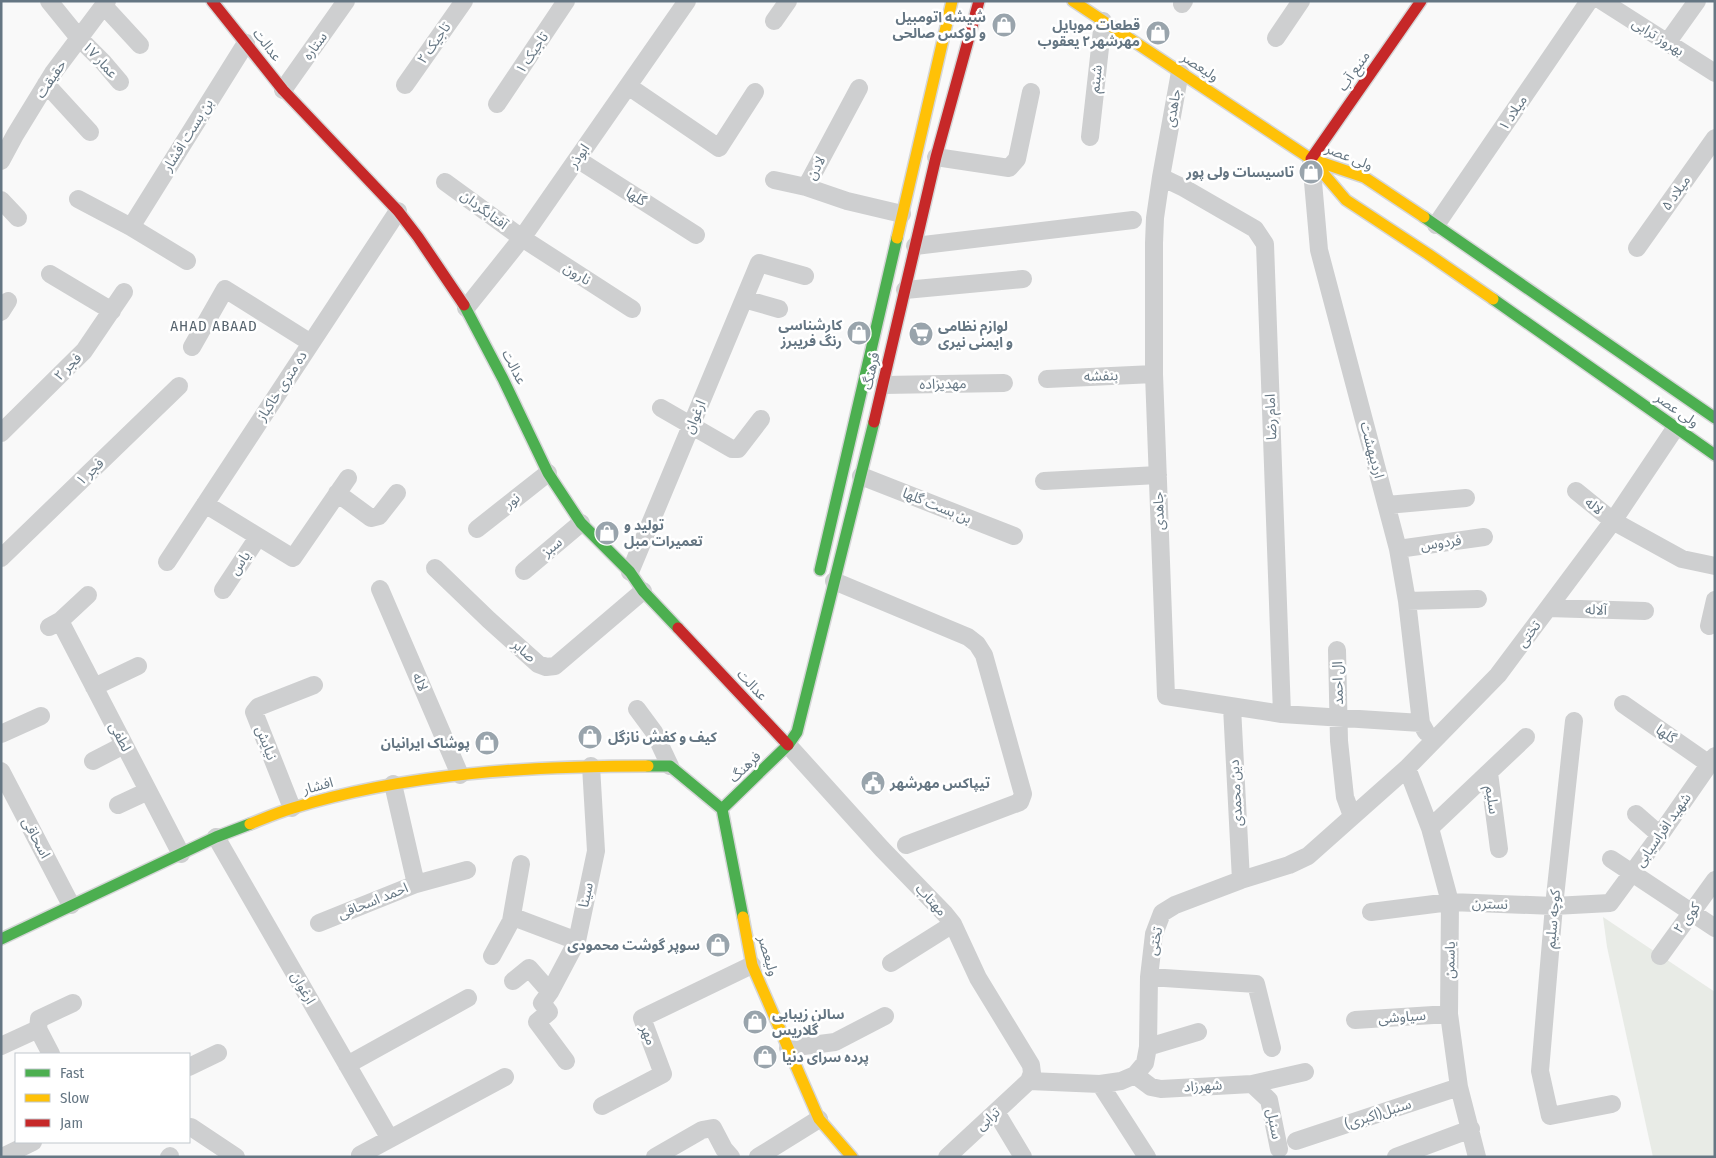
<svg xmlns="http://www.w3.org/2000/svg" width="1716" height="1158" font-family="'Fira Sans Condensed','Noto Sans Arabic',sans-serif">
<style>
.green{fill:#e8ebe6}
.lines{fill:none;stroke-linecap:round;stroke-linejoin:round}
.fast-casing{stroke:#d5d6d7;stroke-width:14}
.slow-casing{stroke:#d5d6d7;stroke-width:14}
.jam-casing{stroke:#d5d6d7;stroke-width:14}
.street{stroke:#cecfd0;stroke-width:18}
.fast{stroke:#4caf50;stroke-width:11}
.slow{stroke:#ffc107;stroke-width:11}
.jam{stroke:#c62828;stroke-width:11}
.labels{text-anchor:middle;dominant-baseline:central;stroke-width:5;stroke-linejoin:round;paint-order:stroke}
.poi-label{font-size:14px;font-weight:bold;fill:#657683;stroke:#fff;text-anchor:end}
.street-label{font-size:14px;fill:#657683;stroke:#fff}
.neighbourhood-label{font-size:15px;letter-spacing:1px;fill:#57646e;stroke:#fff}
</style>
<rect width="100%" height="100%" fill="#f9f9f9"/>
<path class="green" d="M1603 917 1715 992V1157H1653L1607 947Z"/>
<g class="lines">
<defs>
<path id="fast" d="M1424 217 1715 418
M1493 299 1715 455
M464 305 503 379 548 473 581 523 630 572 643 591 678 628
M820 570 897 238
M648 766H670L722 809 743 917
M722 809 788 745 797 732 874 422
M1 939 216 837 250 824"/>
<path id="slow" d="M1073 1 1311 159 1364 177 1424 217
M1311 159 1346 200 1428 254 1493 299
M897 238 952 1
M250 824C265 818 279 812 293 808 407 773 530 766 648 766
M743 917 752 965 819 1119 852 1157"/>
<path id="jam" d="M212 1 283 90 398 211 418 237 464 305
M1311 159 1421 1
M874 422 936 157 979 1
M678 628 788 745"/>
</defs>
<use href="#fast" class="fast-casing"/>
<use href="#slow" class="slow-casing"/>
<use href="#jam" class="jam-casing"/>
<path class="street" d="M49 1 79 38 103 62 120 82
M1602 1 1715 73
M1182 4 1184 1
M104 6 140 45
M774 21 788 1
M1276 38 1301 1
M1667 43 1697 1
M1180 72 1161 177 1155 218 1154 243V374L1166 696 1282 714 1421 723
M46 84 90 132
M405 85 464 1
M628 86 719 148 755 92
M859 88 806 187 847 201 902 214
M283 90 346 1
M497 104 566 1
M1090 137 1103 21
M936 157 1009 168 1017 159 1031 92
M577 159 696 235
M1311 159 1319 250 1398 549 1407 601 1421 723 1426 732
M1 161 15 135 53 73 107 1
M1161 177 1184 188 1255 229 1265 244 1282 714
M774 180 806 187
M445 182 522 238 632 309
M78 199 131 227 187 261
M1 200 18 218
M1436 225 1589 1
M131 227 246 43
M915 246 1133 220
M1637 248 1715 138
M50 274 112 311
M905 290 1023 279
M744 299 779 309
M466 308 522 238 687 1
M1 312 8 301
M192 347 225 289 311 343
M1047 379 1154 374
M883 385 1004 383
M661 408 732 449H738L761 419
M1 433 84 351 124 292
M861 476 1014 536
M1044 481 1158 475
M1576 491 1613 521 1682 559 1715 566
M337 493 371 518 379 516 397 493
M205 504 293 558 348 478
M1387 505 1466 498
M477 529 548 473
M1398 549 1484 537
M1 558 179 386
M167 562 398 211
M435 568 489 620 538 664 546 667 555 666 643 591
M524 571 581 523
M630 572 759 263 805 276
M834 581 968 637 977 644 984 655 1023 794 1020 802 906 845
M380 589 460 775
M223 590 258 537
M1407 601 1478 599
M1548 608 1645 611
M60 621 181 854
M1709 626 1715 600
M49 627 60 621 88 595
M1337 650 1339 741 1345 797 1352 816
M94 687 138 666
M1623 704 1709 764
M1232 707 1241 880
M637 709 654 732 670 766
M1574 721 1554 906 1540 1071 1550 1116 1612 1104
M1 734 41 716
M788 745 882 849 945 914 953 924 978 978 1031 1065 1032 1073 1029 1081 947 1157
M93 761 124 745
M1407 768 1430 828 1450 902 1449 1014 1459 1087 1477 1157
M1 771 71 905
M1489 773 1499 849
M393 784 416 884
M118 805 148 791
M292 808 254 712 258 707 314 685
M1636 814 1660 835
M1430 828 1526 737
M216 837 390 1139
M1611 859 1715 928
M1371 912 1450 902 1554 906 1610 903 1660 835 1715 756
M511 921 521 864
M319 923 416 884 467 870
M492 956 511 921 516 918 577 941
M1660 956 1715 880
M891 963 953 924
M1149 977 1256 984 1272 1048
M513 981 529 968 550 992
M1355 1020 1449 1014
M1 1046 38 1029
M1148 1047 1198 1032
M788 1048 835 1042 885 1016
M51 1054 38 1029 39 1019 73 1003
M566 1061 537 1022 549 1012 542 1003 550 992 577 941 596 851 591 766
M347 1065 468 998
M189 1067 218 1053
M1135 1075 1151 1087 1161 1089 1252 1084 1269 1100 1279 1149
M1029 1081 1100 1084 1121 1081 1135 1075 1145 1063 1148 1047 1149 977 1154 934 1162 913 1175 905 1241 880 1289 865 1308 856 1407 768 1498 675 1613 521 1676 427
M1100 1084 1147 1157
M1252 1084 1305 1072
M602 1106 663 1074 642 1018 752 965
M996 1112 1023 1157
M191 1127 236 1157
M1296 1141 1459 1087
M360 1155 505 1077
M2 1157 33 1142
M169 1157 170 1156
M655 1157 702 1130 713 1128 724 1149 731 1157
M758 1157 819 1119
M1396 1157 1471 1129"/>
<use href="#fast" class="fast"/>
<use href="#slow" class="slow"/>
<use href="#jam" class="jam"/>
</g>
<defs>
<symbol id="shop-disc" viewBox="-11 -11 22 22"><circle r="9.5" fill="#99a4ac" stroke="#fff"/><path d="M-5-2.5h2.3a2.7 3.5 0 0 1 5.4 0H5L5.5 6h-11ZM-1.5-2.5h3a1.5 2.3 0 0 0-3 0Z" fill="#fff"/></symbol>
<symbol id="supermarket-disc" viewBox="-11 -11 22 22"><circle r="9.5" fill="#99a4ac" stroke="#fff"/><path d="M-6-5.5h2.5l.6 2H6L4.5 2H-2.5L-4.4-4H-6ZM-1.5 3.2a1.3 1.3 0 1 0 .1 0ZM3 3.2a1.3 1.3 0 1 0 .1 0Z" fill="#fff"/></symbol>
<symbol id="civic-disc" viewBox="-11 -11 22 22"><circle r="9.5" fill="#99a4ac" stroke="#fff"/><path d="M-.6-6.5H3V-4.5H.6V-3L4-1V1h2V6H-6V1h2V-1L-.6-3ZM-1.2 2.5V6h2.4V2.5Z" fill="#fff"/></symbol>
</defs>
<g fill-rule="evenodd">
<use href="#shop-disc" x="990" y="11" width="28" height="28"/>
<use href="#shop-disc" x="1144" y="19" width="28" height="28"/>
<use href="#shop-disc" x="1297" y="158" width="28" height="28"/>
<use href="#shop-disc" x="845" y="319" width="28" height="28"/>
<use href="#supermarket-disc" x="907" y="320" width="28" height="28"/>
<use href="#shop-disc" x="593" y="519" width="28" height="28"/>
<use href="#shop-disc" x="576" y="723" width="28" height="28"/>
<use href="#shop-disc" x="473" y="729" width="28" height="28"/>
<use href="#civic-disc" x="859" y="769" width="28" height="28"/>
<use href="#shop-disc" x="704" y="931" width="28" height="28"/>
<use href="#shop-disc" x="741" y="1008" width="28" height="28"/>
<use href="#shop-disc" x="751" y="1043" width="28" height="28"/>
</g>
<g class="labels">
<g class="poi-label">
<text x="986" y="17">شیشه اتومبیل<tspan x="986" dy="16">و لوکس صالحی</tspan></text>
<text x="1140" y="25">قطعات موبایل<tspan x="1140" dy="16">مهرشهر۲ یعقوب</tspan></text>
<text x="1294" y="172">تاسیسات ولی پور</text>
<text x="842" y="325">کارشناسی<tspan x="842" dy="16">رنگ فریبرز</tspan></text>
<text x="938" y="326" text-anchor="start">لوازم نظامی<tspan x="938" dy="16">و ایمنی نیری</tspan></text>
<text x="624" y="525" text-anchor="start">تولید و<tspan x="624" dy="16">تعمیرات مبل</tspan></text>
<text x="608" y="737" text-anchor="start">کیف و کفش نازگل</text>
<text x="470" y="743">پوشاک ایرانیان</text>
<text x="890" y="783" text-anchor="start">تیپاکس مهرشهر</text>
<text x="700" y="945">سوپر گوشت محمودی</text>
<text x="772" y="1014" text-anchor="start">سالن زیبایی<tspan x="772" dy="16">گلاریس</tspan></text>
<text x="782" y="1057" text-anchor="start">پرده سرای دنیا</text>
</g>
<g class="street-label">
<text transform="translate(1658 37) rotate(32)">بهروز ترابی</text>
<text transform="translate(434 43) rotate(-55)">تاجیک ۲</text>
<text transform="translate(267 45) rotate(52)">عدالت</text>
<text transform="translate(315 46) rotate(-54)">ستاره</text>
<text transform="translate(532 53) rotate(-56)">تاجیک ۱</text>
<text transform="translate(100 60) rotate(47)">عمار ۱۷</text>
<text transform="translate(1200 67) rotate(33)">ولیعصر</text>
<text transform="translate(1354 71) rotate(-55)">منبع آب</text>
<text transform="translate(51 79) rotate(-56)">حقیقت</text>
<text transform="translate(1096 79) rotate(-84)">شبنم</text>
<text transform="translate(1173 108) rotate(-80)">جاهدی</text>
<text transform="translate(1513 113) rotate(-56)">میلاد ۱</text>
<text transform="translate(188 135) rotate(-58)">بن بست افشار</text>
<text transform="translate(579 156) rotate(-55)">ابوذر</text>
<text transform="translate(1349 157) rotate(22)">ولی عصر</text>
<text transform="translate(816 168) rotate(-62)">لادن</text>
<text transform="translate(1676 193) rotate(-55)">میلاد ۵</text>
<text transform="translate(636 197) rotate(32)">گلها</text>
<text transform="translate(484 210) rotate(37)">آفتابگردان</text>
<text transform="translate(577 274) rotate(32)">نارون</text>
<text transform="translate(68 367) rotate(-45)">فجر ۲</text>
<text transform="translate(514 367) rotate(63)">عدالت</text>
<text transform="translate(871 371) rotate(-77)">فرهنگ</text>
<text transform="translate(1101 376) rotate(-2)">بنفشه</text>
<text transform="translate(943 384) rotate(-1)">مهدیزاده</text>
<text transform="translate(282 386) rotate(-57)">ده متری خاکباز</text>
<text transform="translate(1677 410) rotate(35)">ولی عصر</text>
<text transform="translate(695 417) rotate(-67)">ارغوان</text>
<text transform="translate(1271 417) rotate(-92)">امام رضا</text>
<text transform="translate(1372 450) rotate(75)">اردیبهشت</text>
<text transform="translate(90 472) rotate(-44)">فجر ۱</text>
<text transform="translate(512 501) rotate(-38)">نور</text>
<text transform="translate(937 506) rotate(22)">بن بست گلها</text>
<text transform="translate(1594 506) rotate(39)">لاله</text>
<text transform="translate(1159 511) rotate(-92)">جاهدی</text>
<text transform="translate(1441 543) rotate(-8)">فردوس</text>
<text transform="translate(552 547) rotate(-40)">سبز</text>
<text transform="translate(240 563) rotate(-56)">یاس</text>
<text transform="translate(1596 610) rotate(2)">آلاله</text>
<text transform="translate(1529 634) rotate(-53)">تختی</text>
<text transform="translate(524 651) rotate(41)">صابر</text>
<text transform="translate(420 682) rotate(67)">لاله</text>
<text transform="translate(1338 683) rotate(-91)">ال احمد</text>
<text transform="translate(752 685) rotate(47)">عدالت</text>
<text transform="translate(1666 734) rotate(35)">گلها</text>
<text transform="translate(120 737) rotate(62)">لطفی</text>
<text transform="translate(266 743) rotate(69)">نیایش</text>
<text transform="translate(745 767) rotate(-44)">فرهنگ</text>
<text transform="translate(318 786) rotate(-15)">افشار</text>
<text transform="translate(1236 793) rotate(-93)">دین محمدی</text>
<text transform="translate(1492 800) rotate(82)">سلیم</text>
<text transform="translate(1663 830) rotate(-55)">شهید افراسیابی</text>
<text transform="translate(36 838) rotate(62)">اسحاقی</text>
<text transform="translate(586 895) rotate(-78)">سینا</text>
<text transform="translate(931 900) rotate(47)">مهتاب</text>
<text transform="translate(373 901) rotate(-22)">احمد اسحاقی</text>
<text transform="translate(1490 904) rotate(2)">نسترن</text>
<text transform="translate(1687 918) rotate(-54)">کوی ۲</text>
<text transform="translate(1553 919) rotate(-85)">کوچه سلیم</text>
<text transform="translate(1155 941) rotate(-78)">تختی</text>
<text transform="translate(768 956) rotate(74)">ولیعصر</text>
<text transform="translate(1450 960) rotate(-89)">یاسمن</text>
<text transform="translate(303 988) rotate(60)">ارغوان</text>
<text transform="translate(1402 1017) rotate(-4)">سیاوشی</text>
<text transform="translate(648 1035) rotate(68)">مهر</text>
<text transform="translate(1203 1086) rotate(-3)">شهرزاد</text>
<text transform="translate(1378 1114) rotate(-18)">سنبل(اکبری)</text>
<text transform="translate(988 1119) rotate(-42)">ترابی</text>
<text transform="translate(1274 1124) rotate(79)">سنبل</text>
</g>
<g class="neighbourhood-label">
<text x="214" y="326">AHAD ABAAD</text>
</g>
</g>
<rect width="1716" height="1158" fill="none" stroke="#657683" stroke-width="5"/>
<rect x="15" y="1053" width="175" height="90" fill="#ffffff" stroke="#c1c8cd"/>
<rect x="25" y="1069" width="25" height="8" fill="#4caf50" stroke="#c1c8cd"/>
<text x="60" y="1078" font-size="15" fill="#657683">Fast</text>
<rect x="25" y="1094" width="25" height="8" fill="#ffc107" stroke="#c1c8cd"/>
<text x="60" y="1103" font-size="15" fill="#657683">Slow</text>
<rect x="25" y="1119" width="25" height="8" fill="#c62828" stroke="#c1c8cd"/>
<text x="60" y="1128" font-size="15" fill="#657683">Jam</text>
</svg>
